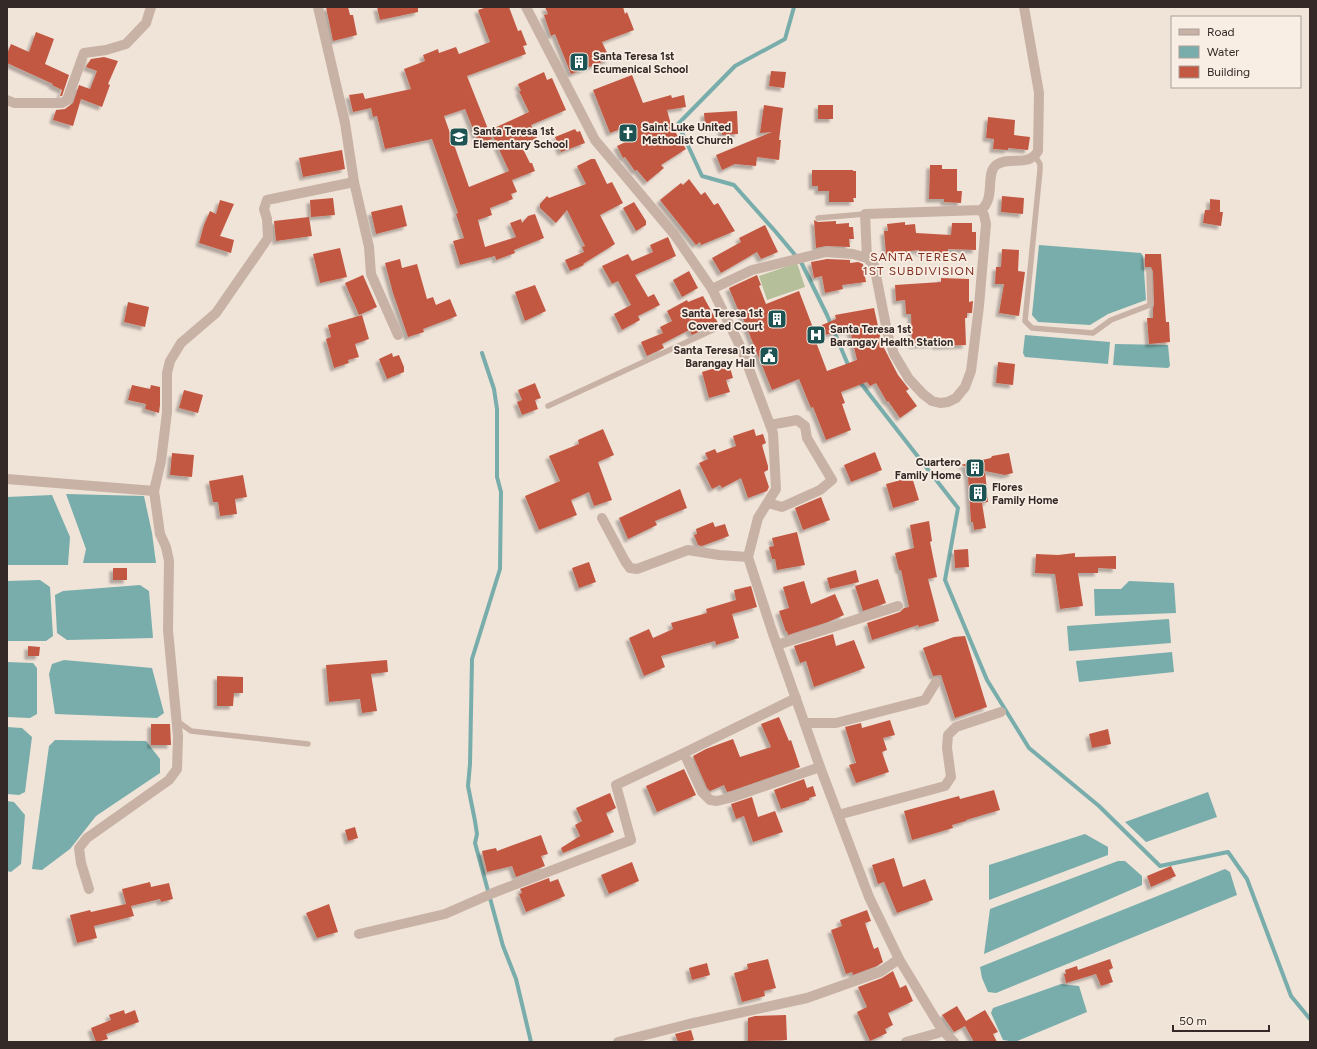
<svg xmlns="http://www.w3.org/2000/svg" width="1317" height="1049" font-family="Figtree,sans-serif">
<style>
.green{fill:#b5bf99}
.water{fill:#78adab}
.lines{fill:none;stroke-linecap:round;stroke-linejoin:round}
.stream{stroke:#78adab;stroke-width:4}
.building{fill:#c35843;filter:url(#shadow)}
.service{stroke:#c8b2a5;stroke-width:5.5}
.minor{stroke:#c8b2a5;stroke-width:10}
.tertiary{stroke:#c8b2a5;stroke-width:10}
.labels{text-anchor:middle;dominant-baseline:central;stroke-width:3.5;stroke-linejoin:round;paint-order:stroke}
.poi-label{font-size:11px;font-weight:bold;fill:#342926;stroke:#f8eee4;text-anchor:start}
.neighbourhood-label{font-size:12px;letter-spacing:1px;fill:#813021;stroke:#f8eee4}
</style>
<defs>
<filter id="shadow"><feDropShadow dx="-3.5" dy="3.5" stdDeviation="1" flood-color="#0004"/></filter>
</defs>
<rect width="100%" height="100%" fill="#f0e3d8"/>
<path class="green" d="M797 263 805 287 767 300 759 276Z"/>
<path class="water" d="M1039 245 1141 253 1143 256 1146 300 1108 314 1090 325 1038 322 1032 315Z
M1025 335 1110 342 1108 364 1025 357 1023 353Z
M1115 344 1168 345 1170 366 1168 368 1113 365Z
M66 494 144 496 152 533 156 563H83L86 549Z
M52 495 70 537 68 565H7V497Z
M40 580 50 587 53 636 46 641H7V581Z
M1129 581 1174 583 1176 613 1095 616 1094 589H1121Z
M140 585 149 591 153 638 67 640 57 633 55 595 63 591Z
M1169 619 1171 643 1069 651 1067 626Z
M1172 652 1174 672 1079 682 1076 661Z
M64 660 152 668 164 713 157 718 55 714 49 674 52 664Z
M7 662 33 663 37 668V714L30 718 7 717Z
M7 727 22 728 32 737 25 792 19 795 7 794Z
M55 740 146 741 160 759V773L96 816 70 849 42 870 32 869 49 746Z
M1208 792 1217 817 1146 842 1125 822Z
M7 801 14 802 25 815 21 864 11 872 7 871Z
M1085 834 1108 847V855L989 900V865Z
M1118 861H1125L1142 876V885L984 954 990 909Z
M1225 869 1230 872 1237 895 996 993 988 992 982 978 980 967Z
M1061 984 1079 986 1087 1012 1015 1042 1003 1040 991 1013 993 1008Z"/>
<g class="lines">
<path class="stream" d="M794 7 785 39 735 66 678 124 702 176 734 185 775 231 801 262 827 315 849 367
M482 353 494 389 497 409V477L501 492 500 569 472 659 470 764 468 786 475 821 477 834 475 843 503 946 516 979 531 1042
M859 381 958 508 945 580 987 680 1029 748 1099 806 1160 866 1228 852 1247 879 1291 996 1310 1019"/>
</g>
<path class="building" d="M326 7H348L350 15H353L357 35 333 41Z
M377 7H418V12L380 20Z
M487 7H509L518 31 521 30 527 45 523 46 526 54 467 76 492 139 479 144 465 109 444 116 469 187 509 171 490 130 529 112 519 91H521L518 84 544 72 547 80 552 78 566 110 531 125 537 138 521 145 530 163H532L535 171 512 180 517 192 511 194 513 199 490 208 492 215 478 220 485 247 516 237 510 223 521 219 522 223 528 216 535 214 544 238 514 250 515 253 496 260 495 256 460 265 453 241 464 238 456 214 458 213 432 139 385 149 377 116 373 117 371 108 353 112 349 95 363 93 365 99 411 89 404 69 425 61 423 55 438 49 439 53 456 47 459 54 490 42 478 10Z
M545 7H623L625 14 627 12 634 30 602 42 610 59 571 74 555 34 551 36 544 15 548 14Z
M36 32 54 39 45 64 69 75 62 96H60L62 90 52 85 53 84 7 63V54L11 44 29 52Z
M104 57 118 61 108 84 110 85 102 107 81 99 73 126 53 120 56 110 65 109 73 103 79 85 90 89 97 71 86 67 87 65 91 59Z
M771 71 786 72 784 88 769 86Z
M632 75 643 103 671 95 672 98 684 95 686 107 667 110 671 125 686 149 661 165 664 168 647 182 637 170 635 171 625 157 623 158 617 146 636 137 631 125 610 133 593 90Z
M764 105 783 108 779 140H781L779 160 757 157 756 166 735 164 722 170 716 155 772 132 760 133Z
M818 105H833V119H818Z
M737 111 738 134 722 135 721 125 705 126 704 113Z
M988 117 1015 120 1014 135 1030 137 1028 150 1008 148V150L993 149 994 139 986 138Z
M575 129 577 132 580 131 585 143 561 152 555 137Z
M342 150 345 169 303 177 299 158Z
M591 159H595L607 184 612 182 623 203 600 215 615 244 583 264 584 265 570 271 565 260 584 252 582 247 585 246 567 210 556 223 540 208V204L547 196 549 198 586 184 577 166Z
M930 165H942V169H957V191H962L961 203 944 202V199H929Z
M812 170H853V171H856V198H853L854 202H829V191H818V186H812Z
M689 179 701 195 705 192 714 205 718 203 735 231 701 245 700 242 696 245 660 200 681 183 683 185Z
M1002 196 1024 198 1023 214 1001 212Z
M333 198 335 215 311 217 310 200Z
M1210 199 1220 200V212H1223L1221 226 1203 223 1205 210H1210Z
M220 200 234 204 220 236 234 240 231 253 199 243 204 225 210 211 216 214Z
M634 202 646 221V225L636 231 623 208Z
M402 205 407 226 376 234 371 212Z
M309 217 312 236 276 241 274 221Z
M814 220 818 222 836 221V224L849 223V227H853L854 239H849L850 247 826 246 816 248Z
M905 222V225L915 224 916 233 951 235 952 223H972V232H976V250L948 249V254L919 252V250L886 254 884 231H888L887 224Z
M765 225 778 252 761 259 757 252 721 273 712 258 741 242 739 238Z
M668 237 676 256 635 275 648 297 654 294 660 305 638 316 640 320 622 330 614 314 631 305 618 281 612 284 602 266 628 254 632 261 653 252 650 245Z
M340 248 347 277 320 283 313 254Z
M1002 249 1019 250 1018 271 1025 272 1019 316 999 313 1004 284H995L996 267H1001Z
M1145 254H1161L1166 322H1169L1170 342 1149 344 1147 318H1153V308L1154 305 1153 272 1151 267H1145Z
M400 259 402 268 417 264 427 299 433 297 436 305 450 299 457 316 423 329 424 332 408 337 393 293 385 263Z
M827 259 850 260V263L858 262 863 264 866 282 842 285 843 289 825 293 822 276 814 278 811 262Z
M689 271 698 288 682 297 673 280Z
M363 275 377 307 359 315 345 283Z
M757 275 761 285 759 286 766 304 799 291 818 341 816 342 827 371 857 360 850 330 824 335 822 325 836 319 835 315 874 308 882 344 898 375 909 389 906 391 917 406 900 418 888 401 887 402 876 383 870 386 867 382 841 392 845 403 842 404 851 430 826 440 813 407 811 408 799 379 772 390 740 311 739 312 729 288Z
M941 278 969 279V302L973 301 972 313H967V318H965L966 345 936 346V344L912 345 911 314H906L905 300 896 301 895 285 941 282Z
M535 285 546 311 525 321 515 292Z
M703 296 718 323 692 335 689 330 662 344 664 348 647 356 641 342 663 333 660 327 672 321 667 311 687 300 688 302Z
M128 302 149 307 145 327 124 322Z
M362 315 369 339 355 344 359 357 348 360 349 363 334 368 326 339 331 337 328 325Z
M392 353 393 357 399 355 404 367V372L387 379 379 359Z
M998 362 1015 364 1013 385 996 383Z
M729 364 733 378 726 380 730 392 709 398 702 372Z
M535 383 541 398 535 400 538 409 522 415 517 402 522 400 518 390Z
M132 385 150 389 151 385 160 387V405L159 413 145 409 146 404 128 400Z
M184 390 203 395 198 413 179 408Z
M603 429 614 455 598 462 612 500 594 506 589 492 571 500 577 515 539 530 525 496 560 481 549 456 579 444 578 440Z
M754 429 756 436 763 434 766 443 762 445 768 466V470L764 472 769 487 767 491 748 498 741 478 722 488 720 485 712 489 699 463 708 459 705 453 715 449 717 453 736 446 733 436Z
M875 452 882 470 851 482 844 465Z
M172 453 194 455 192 477 170 475Z
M1009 453 1013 473 1005 475 985 471 988 502 982 503 986 528 974 530 973 522H971L968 476 965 466 960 465 991 458 992 456Z
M243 475 247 497 235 499 237 514 220 516 218 502H213L209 481Z
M912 477 919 500 893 508 886 484Z
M680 489 687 508 655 521 657 525 628 539 619 518Z
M821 497 830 520 803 530 795 508Z
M929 521 932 541 930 542 937 577 928 579 939 621 919 627 918 625 872 640 867 623 900 612 904 608 909 607 901 570H899L895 553 914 548 910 525Z
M713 522 715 527 725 524 729 536 702 546 698 545 694 535 697 534 696 529Z
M797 532 805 565 777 570 775 559H772L769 547 774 546 772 538Z
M968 549 969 567 955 568 954 550Z
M1075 553V557L1116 556V569L1098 568V573H1078L1083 606 1060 609 1055 574 1035 573 1036 554 1058 555Z
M589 562 596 582 579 588 572 568Z
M113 568H127V580H113Z
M856 570 859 582 830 589 827 578Z
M878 579 886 603 863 611 855 586Z
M804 581 811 604 835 594 844 615 828 622 788 635 787 631 786 632 779 611 789 608 783 587Z
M751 586 757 607 732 614 739 638 716 645 715 641 661 656 665 667 644 676 629 638 649 629 653 638 673 629 671 623 707 613 706 609 736 600 734 590Z
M833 634 836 646 854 640 865 668 814 687 806 661 800 663 794 646Z
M965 636 987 707 955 718 941 675 933 676 923 648 954 637Z
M28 646 40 647 39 656H28Z
M387 660 388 672 371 674 377 711 362 713 360 699 329 702 326 665Z
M217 676 243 677V693H234L233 706H217Z
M779 717 789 741 791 740 800 767 731 791 727 792 724 785 710 791 707 788 693 756 706 749 733 739 740 757 771 747 761 724Z
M890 720 895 735 883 738 887 750 882 752 889 772 856 783 849 765 856 763 845 727 861 723 862 728Z
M151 724H170L171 745H151Z
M1108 729 1111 744 1092 748 1089 734Z
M684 769 696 795 657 812 646 786Z
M804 779 807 788 813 786 816 796 809 798V800L781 809 774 790Z
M994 790 1000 810 966 820V821L952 825 953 828 912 840 904 811 959 796 960 799Z
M610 793 616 808 606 813 614 832 563 853 561 848 580 836 575 825 582 821 576 808Z
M752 797 758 817 775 811 783 832 753 842 744 816 736 819 731 804Z
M355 827 358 838 348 841 345 830Z
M541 835 548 854 541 856 545 866 516 877 512 866 487 872 482 851 496 848 497 851Z
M894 858 903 887 925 879 933 900 897 913 884 882 878 884 872 865Z
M632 862 639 881 609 894 601 875Z
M1171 866 1176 876 1151 887 1147 876Z
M549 878 550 882 558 879 565 896 526 912 519 894 522 893 520 889Z
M150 882 151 887 169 883 173 899 161 902 160 899 131 906 134 916 94 926 97 938 77 943 70 915 90 910 91 912 126 904 122 889Z
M329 904 338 932 317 938 306 913Z
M867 910 871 921 865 923 874 949 878 947 883 962 877 966 853 975 852 972 846 974 831 930 842 926 840 920Z
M768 959 776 988 764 991 765 996 742 1002 734 973 748 969 747 964Z
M1110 959 1113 968 1109 970 1113 982 1101 986 1096 974 1066 983 1064 974H1066L1065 970 1077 966 1078 970Z
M707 963 710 975 692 980 689 968Z
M893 971 900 988 906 985 913 1001 888 1013 893 1025 885 1029 887 1033 870 1041 857 1012 867 1007 858 987 882 978Z
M957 1006 966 1021 985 1010 998 1032 993 1034 997 1042H974L965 1026 954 1032 942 1015Z
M124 1010 125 1014 135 1010 139 1022 106 1034 108 1039 96 1042 91 1028 111 1020 109 1015Z
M786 1015 787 1040 748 1041V1018L755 1016Z
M691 1030 694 1040 685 1042H678L675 1034Z"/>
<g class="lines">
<path class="service" d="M1035 156 1040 164V170L1025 321 1032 328 1093 333 1111 320 1150 305 1149 272
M818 218 865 214
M548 406 728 323
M177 721 191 731 308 744"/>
<path class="minor" d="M7 100 14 103H62L67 100 84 53 106 50 126 44 146 23 151 7
M354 182 369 247 371 274 398 335
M867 258 874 265 888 336 894 354 909 379 923 394 932 401 940 403 948 402 956 398 965 387 971 371 979 306 986 224 984 215 981 210
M712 289 752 270 826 252 853 254 867 258 865 214 981 210C996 198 985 174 996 165 1010 155 1028 168 1038 151L1039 93 1024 7
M7 479 154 491
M768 503 782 507 820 490 832 480 807 438 805 426 797 420 770 425
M602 518 625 561 630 568 637 569 688 550 719 555 748 557
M777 645 898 606
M805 723H836L925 700 936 682
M684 753 702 792 710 800 717 801 733 797 820 767
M838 815 945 786 951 777 947 748 948 735 956 727 1001 712
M89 889 81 863 79 848 87 838 169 780 177 769 178 736 168 630 169 561 166 547 160 534 154 491 161 461 164 437 167 412V373L170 361 181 343 216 313 268 238 267 219 264 209 267 200 354 182 345 123 318 7
M359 934 445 914 493 893 631 840 616 785 684 753 796 698
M618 1042 689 1024 807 998 880 972 899 959
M906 1042 938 1033 942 1030"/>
<path class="tertiary" d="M526 7 595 140 674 234 712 289 742 350 773 433 776 489 758 518 748 557 772 631 820 767 869 897 899 959 942 1030 954 1042"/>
</g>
<defs>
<symbol id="building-square" viewBox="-11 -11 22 22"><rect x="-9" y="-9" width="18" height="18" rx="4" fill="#1d5453" stroke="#f8eee4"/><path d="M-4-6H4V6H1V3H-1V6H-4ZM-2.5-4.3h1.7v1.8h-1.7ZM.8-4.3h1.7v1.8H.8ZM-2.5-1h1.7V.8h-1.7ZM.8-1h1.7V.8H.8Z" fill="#fff"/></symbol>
<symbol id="church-square" viewBox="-11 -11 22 22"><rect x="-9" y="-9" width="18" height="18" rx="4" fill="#1d5453" stroke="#f8eee4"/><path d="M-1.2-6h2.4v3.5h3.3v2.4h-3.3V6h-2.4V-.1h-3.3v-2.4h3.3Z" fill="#fff"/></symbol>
<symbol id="school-square" viewBox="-11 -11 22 22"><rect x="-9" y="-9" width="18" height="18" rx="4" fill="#1d5453" stroke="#f8eee4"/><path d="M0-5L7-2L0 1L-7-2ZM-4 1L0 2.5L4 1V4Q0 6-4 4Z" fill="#fff"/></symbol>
<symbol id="hospital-square" viewBox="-11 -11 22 22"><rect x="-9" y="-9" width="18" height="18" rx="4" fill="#1d5453" stroke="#f8eee4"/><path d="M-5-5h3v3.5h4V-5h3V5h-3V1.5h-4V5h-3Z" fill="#fff"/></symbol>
<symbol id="civic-square" viewBox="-11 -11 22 22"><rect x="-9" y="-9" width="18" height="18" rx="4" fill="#1d5453" stroke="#f8eee4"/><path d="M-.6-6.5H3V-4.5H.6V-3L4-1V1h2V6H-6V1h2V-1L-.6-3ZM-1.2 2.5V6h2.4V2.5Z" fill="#fff"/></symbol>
</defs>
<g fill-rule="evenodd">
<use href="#building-square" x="568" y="51" width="22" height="22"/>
<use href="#church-square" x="617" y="122" width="22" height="22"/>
<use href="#school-square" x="448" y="126" width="22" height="22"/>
<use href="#building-square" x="766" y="308" width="22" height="22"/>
<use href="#hospital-square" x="805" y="324" width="22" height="22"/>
<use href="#civic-square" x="758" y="345" width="22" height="22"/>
<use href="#building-square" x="964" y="457" width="22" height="22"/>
<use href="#building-square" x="967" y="482" width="22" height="22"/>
</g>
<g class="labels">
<g class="poi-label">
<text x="593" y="56">Santa Teresa 1st<tspan x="593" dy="13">Ecumenical School</tspan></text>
<text x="642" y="127">Saint Luke United<tspan x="642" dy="13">Methodist Church</tspan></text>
<text x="473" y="131">Santa Teresa 1st<tspan x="473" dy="13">Elementary School</tspan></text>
<text x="763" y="313" text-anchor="end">Santa Teresa 1st<tspan x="763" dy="13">Covered Court</tspan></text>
<text x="830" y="329">Santa Teresa 1st<tspan x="830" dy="13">Barangay Health Station</tspan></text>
<text x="755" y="350" text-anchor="end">Santa Teresa 1st<tspan x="755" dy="13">Barangay Hall</tspan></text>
<text x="961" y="462" text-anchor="end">Cuartero<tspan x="961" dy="13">Family Home</tspan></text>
<text x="992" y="487">Flores<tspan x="992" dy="13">Family Home</tspan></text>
</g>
<g class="neighbourhood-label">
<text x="919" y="257">SANTA TERESA<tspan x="919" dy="14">1ST SUBDIVISION</tspan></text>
</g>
</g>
<rect width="1317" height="1049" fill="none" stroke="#342926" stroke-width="16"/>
<rect x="1171" y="16" width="130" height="72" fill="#f8eee4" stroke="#aa9f98"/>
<rect x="1179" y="29" width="20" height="6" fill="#c8b2a5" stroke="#aa9f98"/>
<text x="1207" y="36" font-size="12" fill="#342926">Road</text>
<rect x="1179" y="46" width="20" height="12" fill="#78adab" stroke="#aa9f98"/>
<text x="1207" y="56" font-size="12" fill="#342926">Water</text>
<rect x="1179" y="66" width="20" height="12" fill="#c35843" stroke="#aa9f98"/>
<text x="1207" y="76" font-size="12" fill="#342926">Building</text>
<path d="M1173 1025v6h96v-6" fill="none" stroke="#342926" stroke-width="2"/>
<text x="1179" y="1025" font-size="12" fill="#342926" stroke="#f8eee4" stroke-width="3" paint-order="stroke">50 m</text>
</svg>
